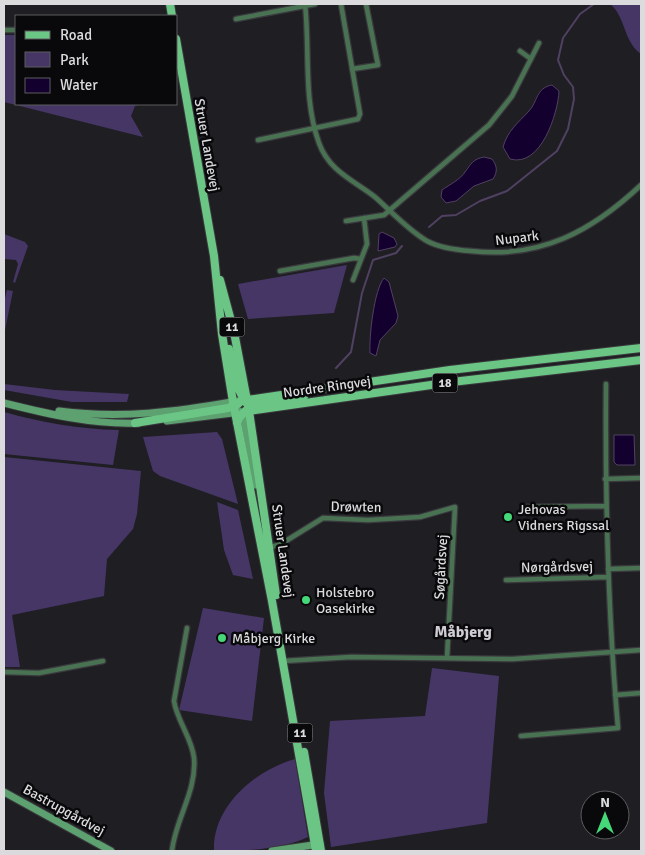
<svg xmlns="http://www.w3.org/2000/svg" width="645" height="855" font-family="Signika,sans-serif">
<style>
.green{fill:#463666}
.water{fill:#14002e;stroke:#504162}
.lines{fill:none;stroke-linecap:round;stroke-linejoin:round}
.stream{stroke:#504162;stroke-width:2}
.street-casing{stroke:#39383d;stroke-width:7}
.secondary-casing{stroke:#39383d;stroke-width:9}
.primary-casing{stroke:#39383d;stroke-width:10}
.street{stroke:#487252;stroke-width:4.5}
.secondary{stroke:#5ca16f;stroke-width:7}
.primary{stroke:#6bc685;stroke-width:8}
.poi-dot{fill:#46d779;stroke:#09080a;stroke-width:2}
.labels{text-anchor:middle;dominant-baseline:central;stroke-width:5;stroke-linejoin:round;paint-order:stroke}
.shield{fill:#09080a;stroke:#9c9b9e;stroke-width:1}
.shield-label{font-size:12px;font-weight:bold;fill:#dbdadd}
.street-label{font-size:14px;fill:#dbdadd;stroke:#09080a}
.poi-label{font-size:14px;fill:#dbdadd;stroke:#09080a;text-anchor:start}
.quarter-label{font-size:16px;font-weight:bold;fill:#d0ced4;stroke:#09080a}
</style>
<rect width="100%" height="100%" fill="#1f1e23"/>
<path class="green" d="M610 4H641V54C623 41 626 17 610 4Z
M4 35H16V104H143L135 106 131 116 143 137 4 102Z
M4 234 25 242 28 246 15 283 13 282 18 264 16 260 4 259Z
M347 265 334 313 248 319 238 284Z
M7 290 13 291 4 335V302Z
M4 384 55 390 129 394 127 402H72L4 390Z
M4 412C44 423 78 429 119 430L113 465 4 454Z
M217 432 222 439 238 504 160 476 153 471 143 437Z
M4 457 141 471 137 514 133 529 107 559 104 596 12 615 20 667H4Z
M217 502 238 510 253 579 233 575 224 550Z
M203 608 264 618 252 721 179 710Z
M432 668 499 676 487 823 331 847 324 793 330 721 425 716Z
M295 759 308 837C280 850 245 851 214 851 212 807 255 770 295 759Z"/>
<path class="water" d="M552 85 559 91C558 113 541 168 510 159L503 147C508 130 518 123 529 111 538 101 536 88 552 85Z
M484 157 492 159C497 166 498 171 493 179L474 186 456 201 446 203 441 197 442 190C449 185 461 179 465 172 471 164 473 159 484 157Z
M382 232 394 238 397 244 395 247 378 251 379 234Z
M384 278 389 282 398 316 396 323 380 340 376 356 370 353C369 337 374 290 384 278Z
M614 435H634L635 465H617L614 462Z"/>
<g class="lines">
<path class="stream" d="M429 227 442 216 456 215 480 201 507 191 557 151 568 129 574 99 573 87 564 75 558 60 563 38 580 14 594 4
M336 368 351 352 362 293 373 260 396 253 402 246"/>
<defs>
<path id="street" d="M305 4C310 49 303 100 319 143 329 171 353 180 375 197 392 212 408 230 427 241 440 248 457 250 471 251 541 259 592 231 641 185
M236 19 315 4
M4 30H16
M520 51 531 59
M352 69 378 65 366 4
M258 140 358 119 360 114 341 4
M346 221 384 215 489 125 512 96 539 43
M280 271 354 258 361 259
M353 280 367 244 364 218
M605 479 641 478
M526 507 605 506
M268 548 281 544 323 518 368 520 420 517 455 507 447 658
M608 569 641 568
M506 580 608 577
M283 661 351 657 513 659 641 650
M4 672 39 673 103 661
M615 695 641 693
M521 736 618 728C608 613 605 499 606 384
M172 851C175 820 197 791 194 758 192 738 177 721 174 701L187 628"/>
<path id="secondary" d="M4 403C48 414 93 425 139 423
M59 411C120 419 177 412 237 401
M239 411 244 420 256 485
M167 421 241 412
M4 792 111 851
M272 851 320 844"/>
<path id="primary" d="M170 4 172 16
M176 39 214 256 222 334 233 402 272 601 316 851
M220 280 234 332 249 411 276 595
M229 349 237 386 245 402
M247 400 450 370 641 348
M249 411 452 382 641 360
M135 423 228 408 238 404 246 395
M237 423C246 398 282 400 304 396
M304 752 321 851"/>
</defs>
<use href="#street" class="street-casing"/>
<use href="#secondary" class="secondary-casing"/>
<use href="#primary" class="primary-casing"/>
<use href="#street" class="street"/>
<use href="#secondary" class="secondary"/>
<use href="#primary" class="primary"/>
</g>
<g class="poi-dot">
<circle cx="508" cy="517" r="5"/>
<circle cx="306" cy="600" r="5"/>
<circle cx="222" cy="638" r="5"/>
</g>
<g class="labels">
<g class="shield">
<rect x="219.5" y="317.5" width="25" height="19" rx="4"/>
<rect x="432.5" y="373.5" width="25" height="19" rx="4"/>
<rect x="287.5" y="723.5" width="25" height="19" rx="4"/>
</g>
<g class="shield-label">
<text x="232" y="327">11</text>
<text x="445" y="383">18</text>
<text x="300" y="733">11</text>
</g>
<g class="street-label">
<text transform="translate(207 145) rotate(80)">Struer Landevej</text>
<text transform="translate(517 238) rotate(-7)">Nupark</text>
<text transform="translate(327 387) rotate(-8)">Nordre Ringvej</text>
<text transform="translate(356 507) rotate(1)">Drøwten</text>
<text transform="translate(283 551) rotate(82)">Struer Landevej</text>
<text transform="translate(441 567) rotate(-87)">Søgårdsvej</text>
<text transform="translate(557 567) rotate(-1)">Nørgårdsvej</text>
<text transform="translate(64 810) rotate(29)">Bastrupgårdvej</text>
</g>
<g class="poi-label">
<text x="518" y="509">Jehovas<tspan x="518" dy="16">Vidners Rigssal</tspan></text>
<text x="316" y="592">Holstebro<tspan x="316" dy="16">Oasekirke</tspan></text>
<text x="232" y="638">Måbjerg Kirke</text>
</g>
<g class="quarter-label">
<text x="463" y="632">Måbjerg</text>
</g>
</g>
<rect width="645" height="855" fill="none" stroke="#dbdadd" stroke-width="10"/>
<rect x="15" y="15" width="162" height="90" fill="#09080a" stroke="#5d5c5e"/>
<rect x="25" y="31" width="25" height="8" fill="#6bc685" stroke="#5d5c5e"/>
<text x="60" y="40" font-size="15" fill="#dbdadd">Road</text>
<rect x="25" y="52" width="25" height="15" fill="#463666" stroke="#5d5c5e"/>
<text x="60" y="65" font-size="15" fill="#dbdadd">Park</text>
<rect x="25" y="78" width="25" height="15" fill="#14002e" stroke="#5d5c5e"/>
<text x="60" y="90" font-size="15" fill="#dbdadd">Water</text>
<g transform="translate(605 815)"><circle r="24" fill="#09080a" stroke="#5d5c5e"/>
<path d="M0-4L9 19L0 12L-9 19Z" fill="#46d779"/>
<text y="-8" font-size="14" font-weight="bold" text-anchor="middle" fill="#dbdadd">N</text>
</g>
</svg>
